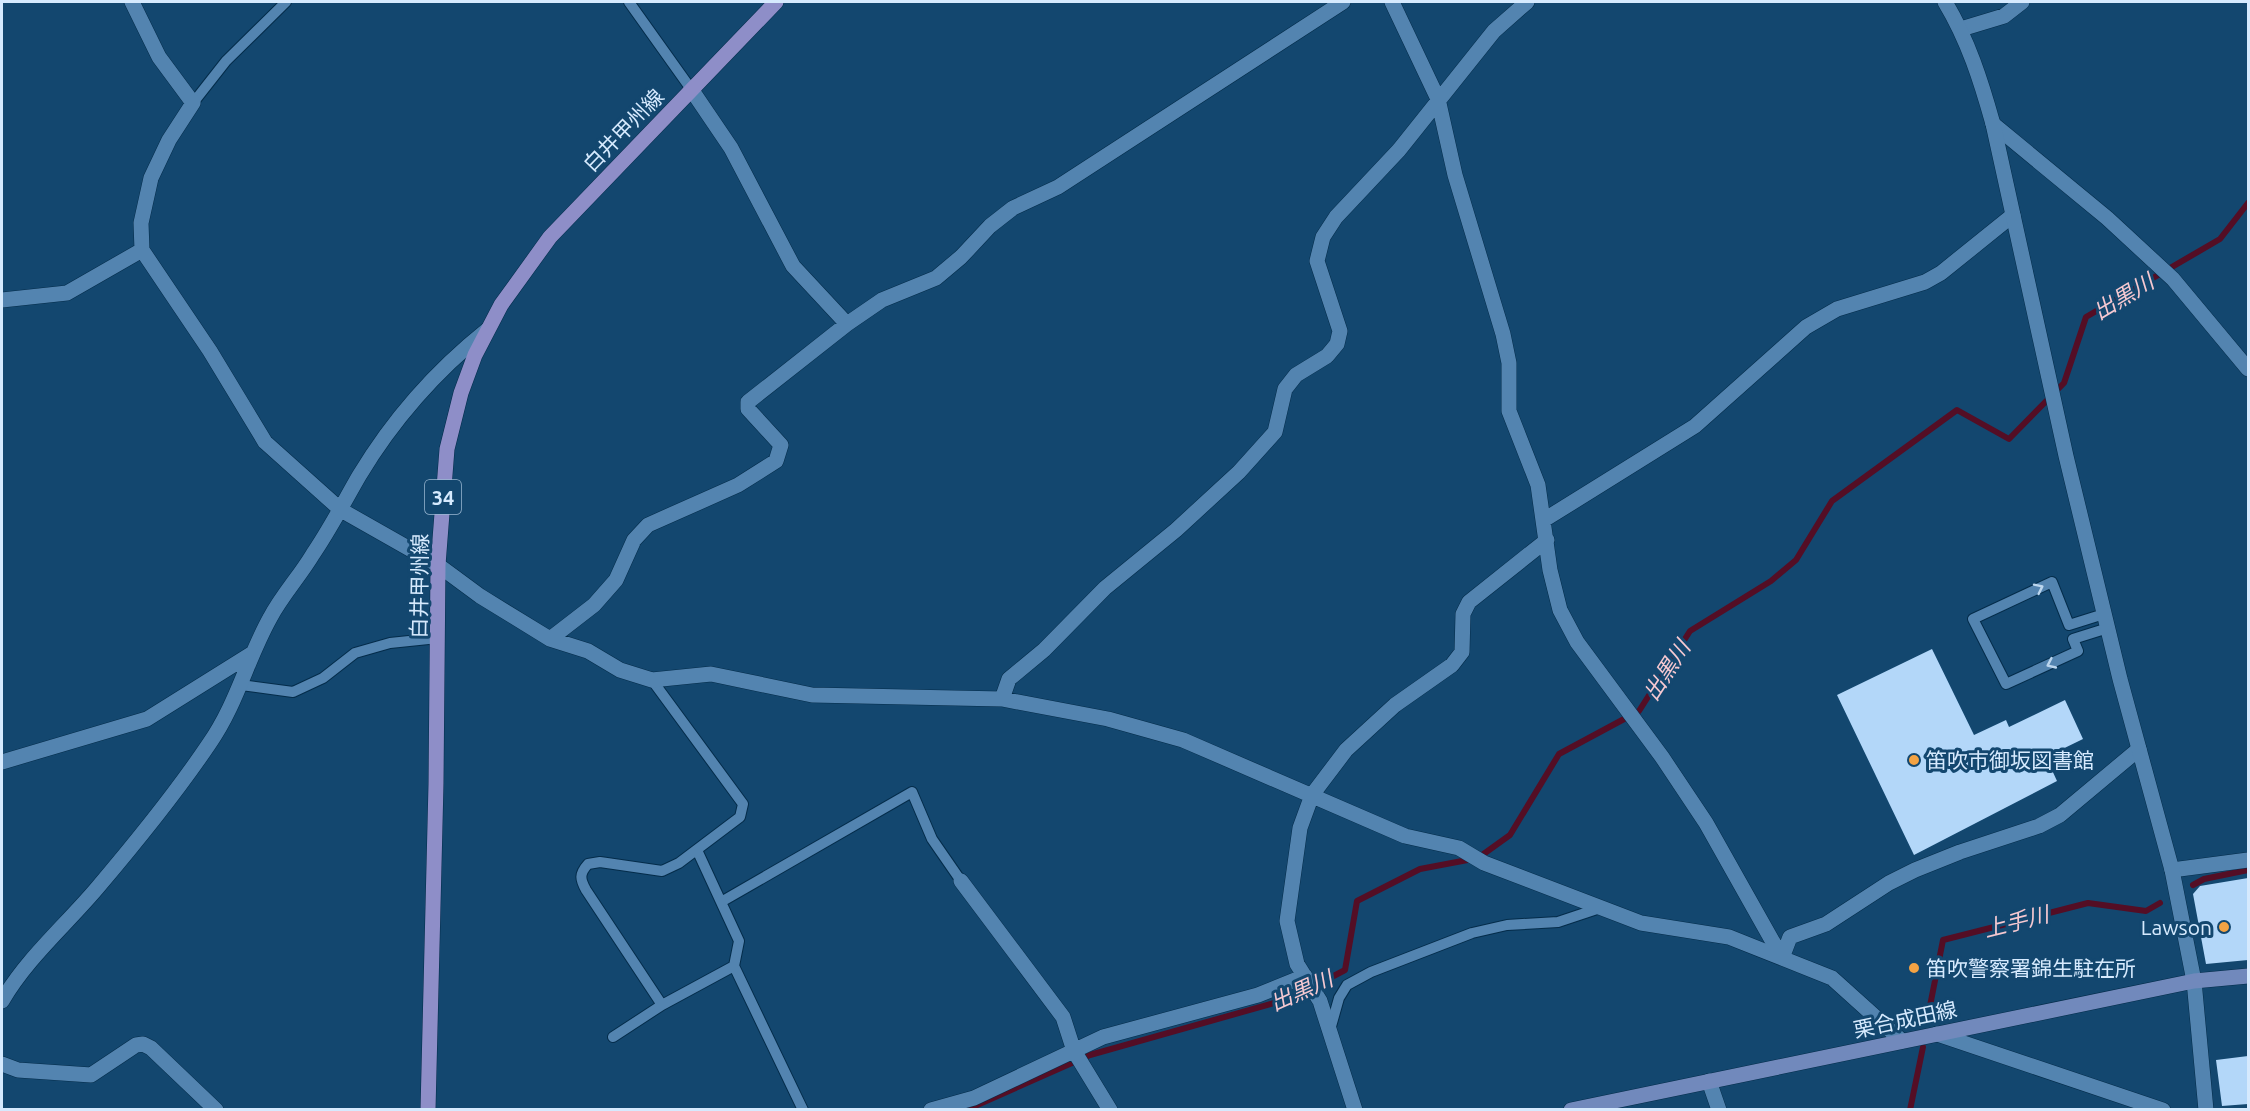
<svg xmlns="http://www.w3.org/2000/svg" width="2250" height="1111" font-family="Ubuntu,'Noto Sans JP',sans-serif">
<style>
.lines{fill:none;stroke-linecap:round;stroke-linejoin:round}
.stream{stroke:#540e25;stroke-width:6}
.building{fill:#b3d7f9}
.service-casing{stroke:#042c4a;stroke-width:12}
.minor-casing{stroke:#042c4a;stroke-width:16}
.tertiary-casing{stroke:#042c4a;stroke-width:16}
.secondary-casing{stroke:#042c4a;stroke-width:16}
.primary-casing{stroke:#042c4a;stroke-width:16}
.service{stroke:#5384b0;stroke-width:10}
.minor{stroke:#5384b0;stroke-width:15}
.tertiary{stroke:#5384b0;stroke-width:15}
.secondary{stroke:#7189bc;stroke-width:15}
.primary{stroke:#8e8ec8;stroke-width:15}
.oneway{stroke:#bcd6ee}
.poi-dot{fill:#f4a344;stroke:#13476f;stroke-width:2}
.labels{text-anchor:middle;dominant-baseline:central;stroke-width:6;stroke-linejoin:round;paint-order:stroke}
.shield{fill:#13476f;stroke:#9cb9d3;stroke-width:1.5}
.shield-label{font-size:20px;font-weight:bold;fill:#d6eafe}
.street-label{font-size:21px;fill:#d6eafe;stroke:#13476f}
.poi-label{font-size:21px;fill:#d6eafe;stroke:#13476f;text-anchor:start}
.water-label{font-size:22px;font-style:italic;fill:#f7c9d1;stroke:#13476f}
</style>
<rect width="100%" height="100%" fill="#13476f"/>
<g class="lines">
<path class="stream" d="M2193 885 2204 879 2248 870
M1929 1011 1943 940 2088 903 2146 911 2160 903
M966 1110 1090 1055 1292 998 1345 970 1357 901 1420 869 1478 858 1510 835 1559 754 1639 711 1690 631 1771 581 1796 560 1832 501 1957 410 2009 439 2064 383 2086 317 2220 239 2248 203
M1910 1110 1923 1047"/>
</g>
<path class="building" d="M1932 649 1974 735 2006 720 2009 727 2065 700 2083 739 2046 757 2057 781 1914 855 1837 695Z
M2248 878V960L2206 964 2193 894 2200 886Z
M2248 1056V1104L2222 1106 2216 1060Z"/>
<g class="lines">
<defs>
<path id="service" d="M629 2 691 89
M193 103 226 61 286 2
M2104 614 2069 625 2052 582 1973 619 2006 684 2078 651 2073 639 2108 628
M652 680 743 804 740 817 679 863 662 871 600 862 588 864C579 874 580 879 586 890L662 1005
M241 685 293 692 323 678 355 653 390 643 438 638
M697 850 739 941 734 966 803 1110
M721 902 912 792 932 839 961 881
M1330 1030 1339 998 1347 985 1371 972 1472 933 1507 925 1558 922 1600 908
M613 1037 662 1005 734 966"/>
<path id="minor" d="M132 2 159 57 193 103 169 140 151 178 141 223 142 250 210 351 265 442 341 510 438 565 480 596 550 639 588 651 620 670 652 680 711 674 812 695 1002 699 1108 719 1183 740 1405 836 1459 848 1484 863 1641 923 1729 937 1832 978 1902 1041
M1392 2 1438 99 1455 175 1503 334 1509 363V411L1538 485 1550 570 1560 610 1577 642 1662 757 1706 823 1782 958
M1961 29 2004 16 2022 2
M691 89 731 148 793 266 847 324
M1993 124 2107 218 2173 279 2248 369
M2 300 67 293 142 250
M1544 520 1695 426 1806 327 1837 309 1925 282 1941 273 2013 215
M550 639 594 605 616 580 634 540 648 525 738 485 776 461 781 445 748 409V402L847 324 882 300 936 278 961 257 990 226 1013 208 1058 187 1343 2
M1002 699 1009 679 1044 650 1105 588 1176 530 1239 472 1275 432 1285 389 1296 375 1327 356 1337 344 1340 331 1317 261 1323 237 1336 217 1399 150 1494 31 1527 2
M2 762 147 719 251 654
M2172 870 2248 860
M961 881 1063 1017 1074 1051 1110 1110
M1782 958 1790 937 1826 924 1889 883 1915 870 1960 852 2039 826 2060 815 2139 749
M2 1001C27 958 66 925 98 887 137 841 176 793 209 744 237 704 247 659 270 618 282 595 300 576 313 554 330 529 344 502 359 476 392 421 437 370 487 330
M1937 1034 2163 1110
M2 1064 18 1070 91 1075 136 1045 143 1044 151 1048 216 1110
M1709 1081 1719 1110
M931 1110 974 1098 1103 1037 1258 995 1305 976
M1355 1110 1320 1001 1297 964 1287 921 1300 828 1312 795 1346 750 1395 705 1452 665 1462 652 1463 614 1469 602 1547 540"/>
<path id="tertiary" d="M1945 2C1968 40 1981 81 1993 124L2066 456 2120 679 2172 870 2194 981 2206 1110"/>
<path id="secondary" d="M1571 1110 2194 981 2248 976"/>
<path id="primary" d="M428 1110 436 784 438 565 447 449 461 393 475 355 501 305 550 237 776 2"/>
</defs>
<use href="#service" class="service-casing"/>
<use href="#minor" class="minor-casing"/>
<use href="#tertiary" class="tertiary-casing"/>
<use href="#secondary" class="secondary-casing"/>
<use href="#primary" class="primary-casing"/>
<use href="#service" class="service"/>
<use href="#minor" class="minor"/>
<use href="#tertiary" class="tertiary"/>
<use href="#secondary" class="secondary"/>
<use href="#primary" class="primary"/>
</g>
<defs><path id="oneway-chevron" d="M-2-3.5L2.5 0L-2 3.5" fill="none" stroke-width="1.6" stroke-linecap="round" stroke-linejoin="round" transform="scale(1.5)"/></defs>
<g class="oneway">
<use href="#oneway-chevron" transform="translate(2039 588) rotate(-26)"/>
<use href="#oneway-chevron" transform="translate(2051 664) rotate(155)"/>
</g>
<g class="poi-dot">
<circle cx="1914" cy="760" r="6"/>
<circle cx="2224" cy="927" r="6"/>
<circle cx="1914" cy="968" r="6"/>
</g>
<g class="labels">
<rect class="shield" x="425" y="480" width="36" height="34" rx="4.5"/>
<g class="shield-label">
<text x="443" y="497">34</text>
</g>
<g class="street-label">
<text transform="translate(623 130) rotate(-46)">白井甲州線</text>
<text transform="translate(419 586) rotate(-89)">白井甲州線</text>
<text transform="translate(1905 1019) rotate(-12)">栗合成田線</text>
</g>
<g class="poi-label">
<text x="1926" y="760">笛吹市御坂図書館</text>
<text x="2212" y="927" text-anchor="end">Lawson</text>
<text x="1926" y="968">笛吹警察署錦生駐在所</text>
</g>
<g class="water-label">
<text transform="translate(2123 296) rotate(-31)">出黒川</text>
<text transform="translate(1666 670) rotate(-57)">出黒川</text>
<text transform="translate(2016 921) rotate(-14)">上手川</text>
<text transform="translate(1301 990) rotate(-24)">出黒川</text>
</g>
</g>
<rect width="2250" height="1111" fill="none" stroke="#d6eafe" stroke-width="6"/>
</svg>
